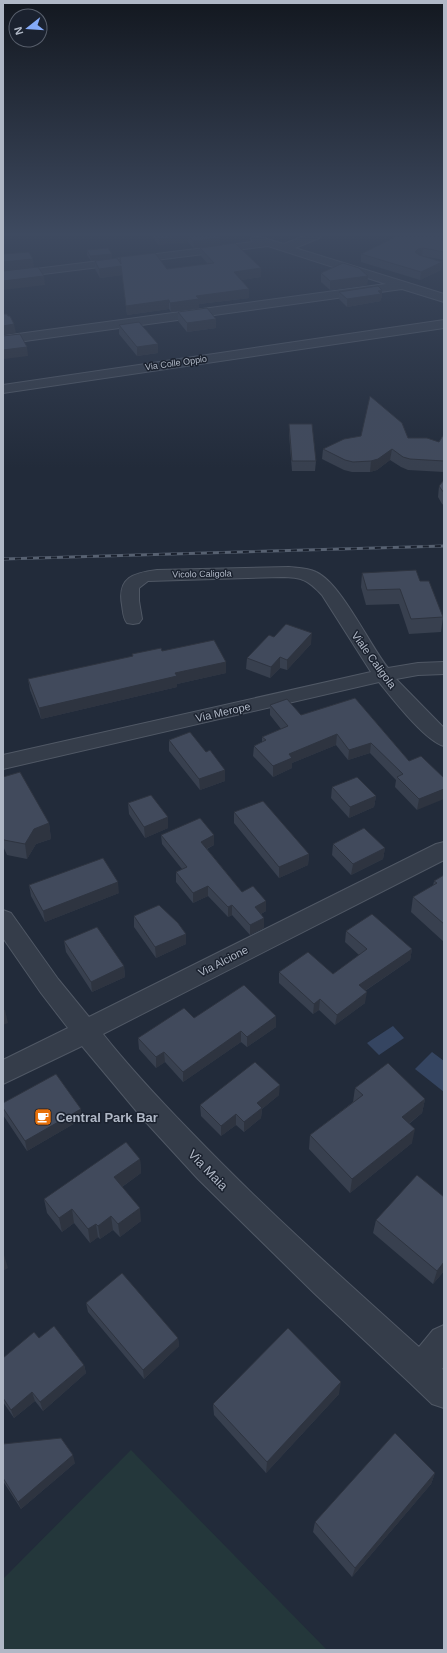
<svg xmlns="http://www.w3.org/2000/svg" width="447" height="1653" font-family="Arial,sans-serif">
<style>
.green{fill:#24373b}
.water{fill:#354561}
.lines{fill:none;stroke-linecap:round;stroke-linejoin:round}
.street-casing{stroke:#505865;stroke-width:2}
.street{fill:#353d4a;fill-rule:evenodd}
.rail-casing{stroke:#576171;stroke-width:3}
.rail{stroke:#1b222f;stroke-width:2;stroke-dasharray:6;stroke-linecap:butt}
.wall{fill:#38404f}
.shaded-wall{fill:#2e3440}
.building{fill:#414a5c;stroke:#2e3440}
.labels{text-anchor:middle;dominant-baseline:central;stroke-width:3;stroke-linejoin:round;paint-order:stroke}
.far-street-label{font-size:9px;fill:#b0b8c6;stroke:#1b222f}
.street-label{font-size:11px;fill:#b0b8c6;stroke:#1b222f}
.near-poi-label{font-size:13px;font-weight:bold;fill:#b0b8c6;stroke:#1b222f;text-anchor:start}
.near-street-label{font-size:13px;fill:#b0b8c6;stroke:#1b222f}
</style>
<rect width="100%" height="100%" fill="#222b3a"/>
<path class="green" d="M131 1450 327 1650H3V1579Z"/>
<path class="water" d="M393 1026 404 1038 379 1055 367 1043Z
M432 1052 444 1061V1092L415 1069Z"/>
<g class="lines">
<defs>
<path id="street" d="M253 236 260 237 284 244 304 236H320L319 238 295 248 444 294V302L402 289 3 344V336L386 284 268 246 3 279V273L253 242 251 239Z
M444 320V328L3 393V385Z
M289 567C298 568 308 568 316 572 341 583 370 646 388 668L418 663 444 662V674L418 675 396 679 444 728V746C425 741 392 698 379 682L3 769V755L371 672 322 595C308 580 302 577 281 577L148 581 139 588V601L142 619 139 623 133 624 127 623C123 618 123 611 122 605 117 577 134 573 157 570Z
M444 842V860L103 1034C130 1068 160 1100 190 1131 263 1207 341 1277 419 1347L433 1330 444 1325V1366L442 1369 444 1370V1408L432 1404 409 1382 314 1293 198 1179 143 1119 82 1046 3 1084V1060L68 1028 41 993 3 938V910L11 913 58 979 89 1017 436 844Z"/>
</defs>
<use href="#street" class="street-casing"/>
<use href="#street" class="street"/>
<defs>
<path id="rail" d="M3 559 444 546"/>
</defs>
<use href="#rail" class="rail-casing"/>
<use href="#rail" class="rail"/>
</g>
<path class="wall" d="M152 236H218L220 245 194 248 188 242 159 245Z
M444 236V260L422 256H421L442 262 441 270 420 280 361 262V254Z
M200 248 261 268V277L241 280 249 289V298L199 304V308L171 312 169 309 127 315 122 275 100 278 95 269V261L120 263V257L167 269 208 264 201 256Z
M87 250 112 254V258L91 261 87 255Z
M321 273 368 276 367 285 330 290 321 282Z
M339 292 382 298H381V301L347 307 339 299Z
M178 312 216 319V328L187 332 178 321Z
M119 325 158 353 137 356 119 334Z
M289 424 316 461 315 471H292L289 434Z
M444 434V472L408 470 401 467 390 460 377 470 370 472H352L344 470 322 459 323 449 408 438 439 442Z
M444 480V505L442 504 438 497 439 486Z
M362 573 420 581 443 617 441 632 409 634 399 604 366 605 361 587Z
M274 637 311 644 287 670 280 668 270 678 246 669 247 658Z
M162 651 226 662V673L177 684V687L41 719 30 690 28 679 132 657V654Z
M355 698 409 761 444 778 417 810 395 787 396 780 370 753 348 760 336 745 292 763V768L273 777 253 756 254 746 262 742V737L281 729 270 715V705L301 715Z
M169 740 206 752 225 770V781L200 790 169 751Z
M3 777 49 823 51 839 36 844 27 859 7 855 3 846Z
M332 787 376 796 374 807 349 818 331 798Z
M128 803 168 817V828L145 838 129 814Z
M234 812 309 854 308 865 279 878 234 823Z
M161 835 214 845 207 849 242 892 266 911 261 914 264 928 250 935 232 915 228 917 208 896 193 903 176 882V872L182 869 162 844Z
M333 844 385 848 383 859 351 875 332 855Z
M444 875V942L411 912 413 897 433 886 434 881Z
M29 885 119 893 45 922 31 896Z
M134 916 186 934V944L156 958 134 927Z
M346 931 412 949 410 960 365 991V1003L335 1025 319 1010 313 1014 279 983V972L333 974 359 955 345 942Z
M64 941 124 966 125 977 92 992 66 952Z
M194 1018 276 1027 247 1047 241 1042 183 1082 165 1062 156 1068 139 1049 138 1038Z
M355 1088 425 1099 422 1113 409 1124 412 1143 350 1193 309 1149 310 1135 353 1102Z
M279 1095 262 1109 261 1118 244 1132 236 1125 221 1136 201 1116 200 1105Z
M3 1103 82 1119 27 1151 3 1115Z
M140 1159 141 1173 122 1187 141 1221 120 1237 113 1230 100 1239 98 1237 90 1243 74 1223 62 1232 47 1213 44 1199Z
M444 1197V1271L433 1284 373 1233 376 1220Z
M86 1303 178 1338 179 1346 144 1379 88 1312Z
M39 1338 84 1365 86 1373 43 1411 35 1401 14 1418 3 1402V1358Z
M339 1394 266 1473 214 1415 213 1404Z
M3 1444 75 1463 21 1509 3 1481Z
M435 1473 431 1484 352 1577 313 1532 315 1522Z"/>
<path class="shaded-wall" d="M179 236H188V242L159 245V239Z
M220 238V245L194 248 193 241Z
M423 248 422 256 417 257 415 252 418 249Z
M112 254V258L91 261 90 256Z
M33 259 34 268 3 271V262Z
M442 262 441 270 420 280 421 272Z
M121 266 122 275 100 278 99 269Z
M261 268V277L234 281V272Z
M44 276 45 285 3 290V281Z
M368 276 367 285 330 290V281Z
M249 289V298L199 304V308L171 312 170 303 196 296Z
M382 290V298H381V301L347 307V299L378 291Z
M169 300V309L127 315 126 306Z
M216 319V328L187 332V323Z
M14 324 16 333 3 335V326Z
M158 344V353L137 356V347Z
M27 347 28 356 4 359 3 350Z
M392 449 390 460 377 470 370 472 371 461Z
M312 633 311 644 287 670V660Z
M280 657V668L270 678 271 667Z
M226 662V673L177 684V687L41 719 39 708 175 673Z
M337 734 336 745 292 763V768L273 777V766L289 754Z
M371 743 370 753 348 760 349 750Z
M225 770V781L200 790 199 779Z
M444 789V799L417 810 419 799Z
M376 796 374 807 349 818 350 807Z
M168 817V828L145 838 144 827Z
M49 823 51 839 36 844 27 859 25 844 34 829Z
M214 835V845L201 851V842Z
M385 848 383 859 351 875 353 864Z
M309 854 308 865 279 878V867Z
M118 882 119 893 45 922 43 911Z
M208 886V896L193 903V893Z
M266 901V911L255 917V907Z
M232 905V915L228 917V907Z
M264 918V928L250 935V925Z
M186 934V944L156 958 155 947Z
M412 949 410 960 357 996 359 985Z
M124 966 125 977 92 992 91 982Z
M367 992 365 1003 335 1025 337 1015Z
M320 999 319 1010 313 1014 314 1004Z
M3 1010H5L8 1023 3 1025Z
M276 1016V1027L247 1047V1037Z
M241 1031V1042L183 1082V1072Z
M164 1052 165 1062 156 1068V1057Z
M280 1085 279 1095 262 1109 261 1118 244 1132V1122L257 1103Z
M425 1099 422 1113 399 1131 402 1117Z
M81 1109 82 1119 27 1151 25 1141Z
M236 1114V1125L221 1136V1126Z
M415 1129 412 1143 350 1193 352 1179Z
M140 1159 141 1173 116 1191 114 1177Z
M140 1208 141 1221 120 1237 118 1224Z
M72 1209 74 1223 62 1232 59 1218Z
M111 1216 113 1230 100 1239 98 1226Z
M96 1224 98 1237 90 1243 88 1229Z
M3 1255H4L8 1268 3 1271Z
M444 1262V1271L433 1284 437 1271Z
M178 1338 179 1346 144 1379 143 1370Z
M84 1365 86 1373 43 1411 40 1402Z
M341 1382 339 1394 266 1473 267 1462Z
M32 1392 35 1401 14 1418 11 1410Z
M73 1455 75 1463 21 1509 18 1502Z
M435 1473 431 1484 352 1577 355 1568Z"/>
<path class="building" d="M157 236H179L159 239Z
M189 236H218L220 238 193 241Z
M397 236H444V238L441 240 444 241V252L423 248 418 249 415 252 419 255 442 262 421 272 361 254Z
M235 243 261 268 234 272 249 289 196 296 199 299 170 303 169 300 126 306 121 266 99 269 95 261 117 258 121 264 120 257 155 253 167 269 214 263 200 248Z
M108 248 112 254 90 256 87 250Z
M29 252 33 259 3 262V254Z
M343 263 359 268 368 276 330 281 321 273Z
M38 267 44 276 3 281V271Z
M378 286 382 290 378 291 381 294 347 299 339 292Z
M207 308 216 319 187 323 178 312Z
M3 314H7L8 316H10L14 324 3 326Z
M139 322 158 344 137 347 119 325Z
M20 334 27 347 3 350V336Z
M370 396 402 423 408 438H427L439 442 444 434V461L410 459 403 457 392 449 378 459 371 461 353 462 345 460 323 449 344 439 361 436Z
M289 424H312L316 461H292Z
M444 480V493L439 486Z
M416 570 420 581H429L443 617 411 619 400 589 367 590 362 573Z
M286 624 312 633 287 660 280 657 271 667 247 658 269 635 274 637Z
M214 640 226 662 175 673 177 676 39 708 28 679 133 656 132 654 161 648 162 651Z
M355 698 409 761 421 756 444 778V789L419 799 397 777 403 774 371 743 349 750 337 734 289 754 292 758 273 766 254 746 266 740 262 737 288 726 270 705 287 699 301 715Z
M190 732 206 752 210 750 225 770 199 779 169 740Z
M20 772 49 823 34 829 25 844 4 840 3 837V777Z
M357 777 376 796 350 807 332 787Z
M151 795 168 817 144 827 128 803Z
M263 801 309 854 279 867 234 812Z
M200 818 214 835 201 842 242 892 253 886 266 901 255 907 264 918 250 925 232 905 228 907 208 886 193 893 176 872 187 867 161 835Z
M364 828 385 848 353 864 333 844Z
M103 858 118 882 43 911 29 885Z
M444 875V924L413 897 437 883 434 881Z
M159 905 178 923 186 934 155 947 134 916Z
M372 914 412 949 359 985 367 992 337 1015 320 999 314 1004 279 972 308 952 333 974 367 949 346 931Z
M97 927 124 966 91 982 64 941Z
M244 985 276 1016 247 1037 241 1031 183 1072 164 1052 156 1057 138 1038 184 1008 194 1018Z
M255 1062 280 1085 257 1103 262 1108 244 1122 236 1114 221 1126 200 1105Z
M388 1063 425 1099 402 1117 415 1129 352 1179 310 1135 363 1095 355 1088Z
M56 1074 81 1109 25 1141 3 1108V1103Z
M126 1142 140 1159 114 1177 140 1208 118 1224 111 1216 98 1226 96 1224 88 1229 72 1209 59 1218 44 1199Z
M417 1175 444 1197V1262L437 1271 376 1220Z
M122 1273 178 1338 143 1370 86 1303Z
M54 1326 84 1365 40 1402 32 1392 11 1410 3 1398V1358L34 1332 39 1338Z
M288 1328 341 1382 267 1462 213 1404Z
M395 1433 435 1473 355 1568 315 1522Z
M61 1438 73 1455 18 1502 3 1478V1444Z"/>
<linearGradient id="sky" x2="0" y2="1"><stop stop-color="#131820"/><stop offset="0.5" stop-color="#3e4a60"/><stop offset="1" stop-color="#3e4a60" stop-opacity="0"/></linearGradient>
<rect width="447" height="468" fill="url(#sky)"/>
<defs>
<symbol id="cafe-square" viewBox="-11 -11 22 22"><rect x="-9" y="-9" width="18" height="18" rx="4" fill="#e8710a" stroke="#1b222f"/><path d="M-5.5-4.5H6V0H3Q3 3.5 0 3.5H-2.5Q-5.5 3.5-5.5 0ZM3-3.2v2h1.7v-2ZM-6 4.5H4V6H-6Z" fill="#fff"/></symbol>
</defs>
<g fill-rule="evenodd">
<use href="#cafe-square" x="33" y="1107" width="20" height="20"/>
</g>
<g class="labels">
<g class="far-street-label">
<text transform="translate(176 363) rotate(-8)">Via Colle Oppio</text>
<text transform="translate(202 574) rotate(-1)">Vicolo Caligola</text>
</g>
<g class="street-label">
<text transform="translate(374 660) rotate(54)">Viale Caligola</text>
<text transform="translate(223 712) rotate(-13)">Via Merope</text>
<text transform="translate(223 961) rotate(-27)">Via Alcione</text>
</g>
<g class="near-poi-label">
<text x="56" y="1117">Central Park Bar</text>
</g>
<g class="near-street-label">
<text transform="translate(208 1170) rotate(46)">Via Maia</text>
</g>
</g>
<rect width="447" height="1653" fill="none" stroke="#b0b8c6" stroke-width="8"/>
<g transform="translate(28 28) rotate(253)"><circle r="19" fill="#1b222f" stroke="#575e6b"/>
<path d="M0-3L7 15L0 10L-7 15Z" fill="#84aaf8"/>
<text y="-6" font-size="11" font-weight="bold" text-anchor="middle" fill="#b0b8c6">N</text>
</g>
</svg>
